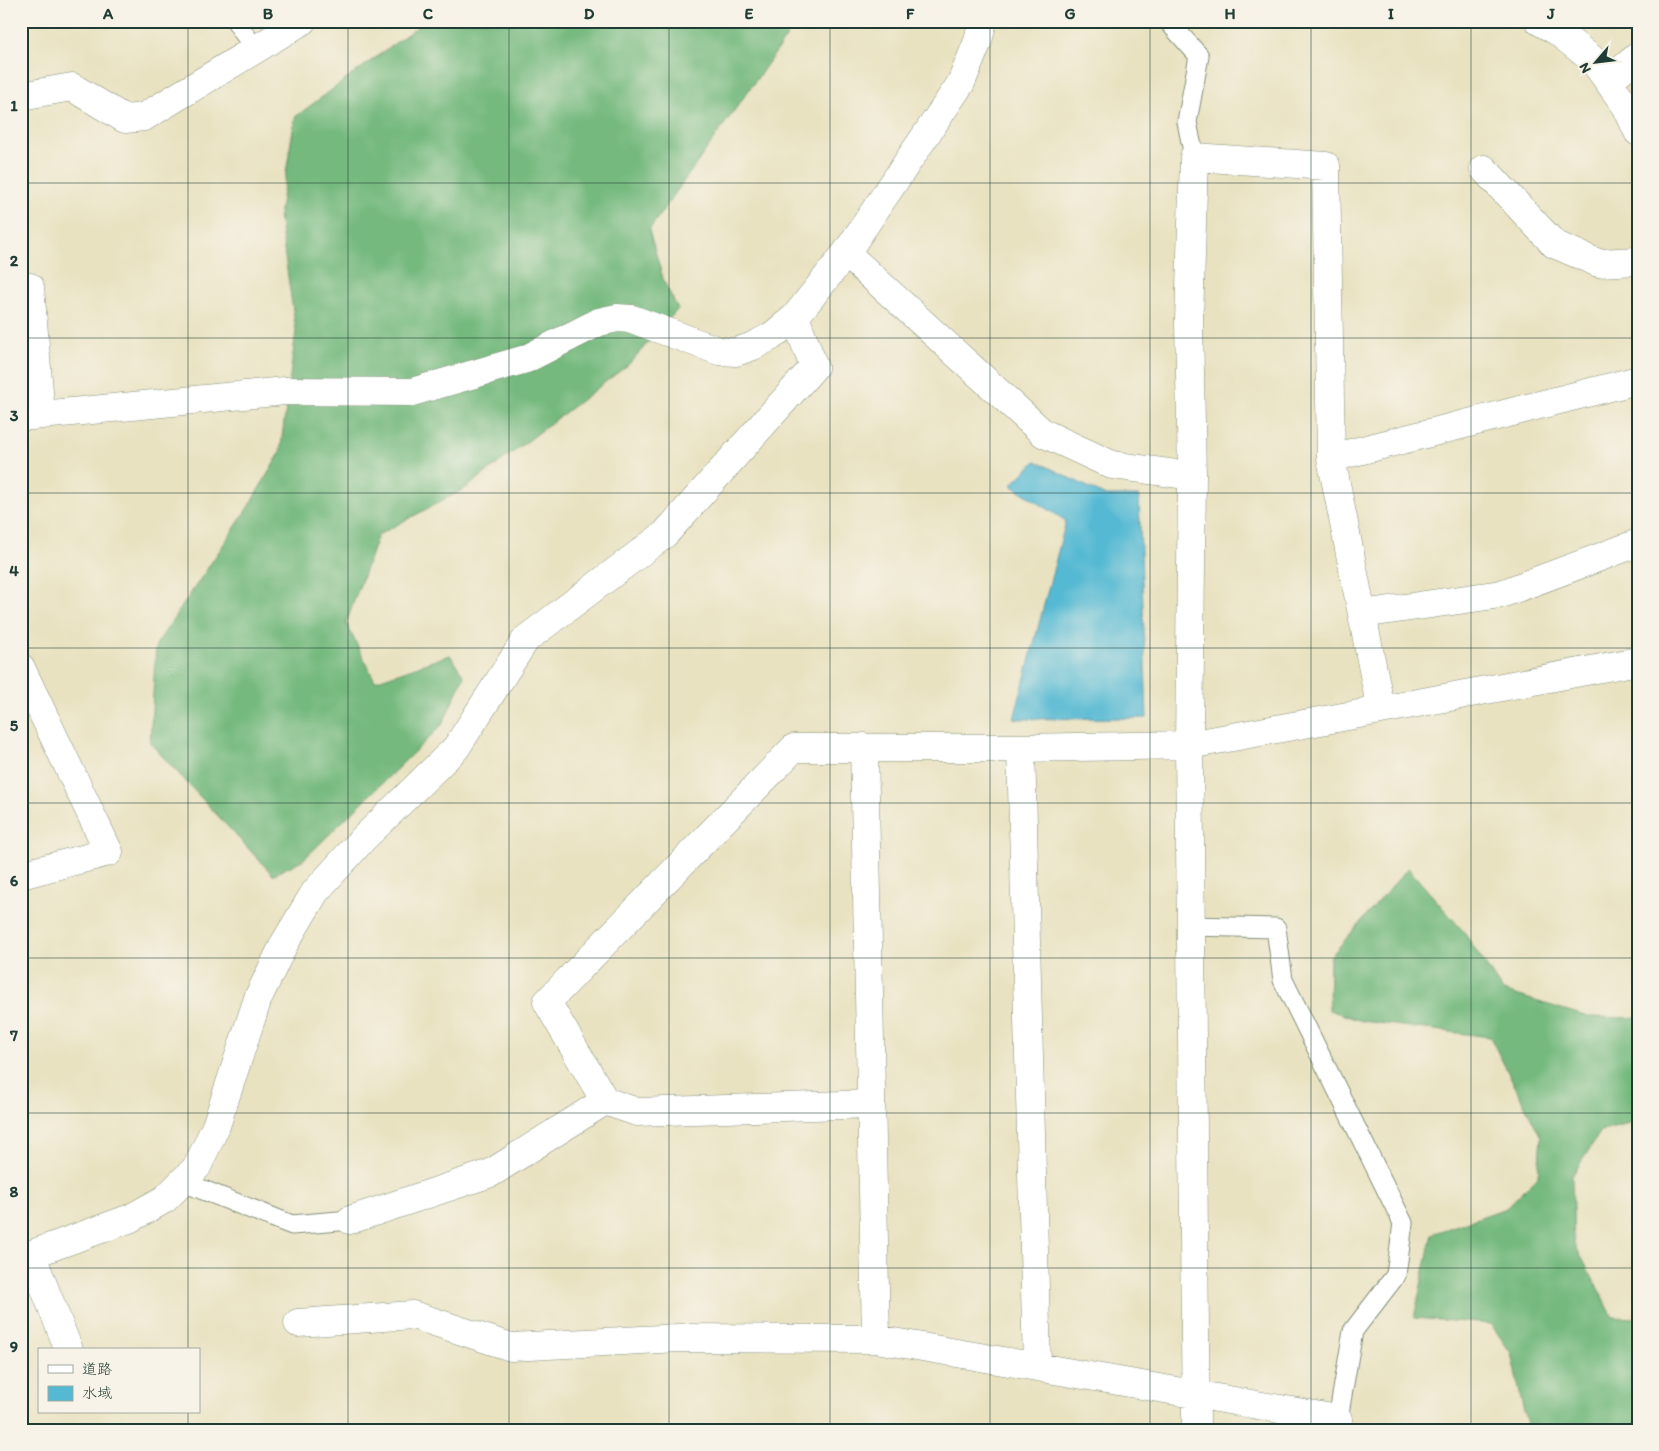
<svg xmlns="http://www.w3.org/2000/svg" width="1659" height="1451" font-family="Itim,'Klee One',sans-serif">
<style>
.forest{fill:#74b97e;stroke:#4a7b59}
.water{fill:#55b9d3;stroke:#3a7b84}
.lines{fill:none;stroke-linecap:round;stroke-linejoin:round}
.lane-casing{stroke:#84907a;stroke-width:21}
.street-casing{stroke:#84907a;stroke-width:29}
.lane{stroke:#fff;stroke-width:19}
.street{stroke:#fff;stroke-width:28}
.grid{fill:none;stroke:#1f3d34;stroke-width:1;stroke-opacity:0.55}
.neatline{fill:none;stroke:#1f3d34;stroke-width:2}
.grid-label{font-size:16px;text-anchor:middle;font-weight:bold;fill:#1f3d34}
</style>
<rect width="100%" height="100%" fill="#f7f3e8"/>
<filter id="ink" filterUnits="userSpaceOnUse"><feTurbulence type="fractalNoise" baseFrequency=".02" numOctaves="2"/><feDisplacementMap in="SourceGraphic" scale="10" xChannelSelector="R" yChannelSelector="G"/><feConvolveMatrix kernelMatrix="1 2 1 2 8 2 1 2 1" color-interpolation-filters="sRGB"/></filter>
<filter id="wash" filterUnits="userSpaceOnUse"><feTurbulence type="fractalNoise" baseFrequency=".0096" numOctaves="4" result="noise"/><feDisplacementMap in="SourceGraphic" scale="20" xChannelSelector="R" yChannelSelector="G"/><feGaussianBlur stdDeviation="1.12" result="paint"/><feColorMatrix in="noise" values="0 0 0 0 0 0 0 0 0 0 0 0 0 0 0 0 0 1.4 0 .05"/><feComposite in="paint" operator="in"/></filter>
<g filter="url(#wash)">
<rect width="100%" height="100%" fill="#e9e2c1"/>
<path class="forest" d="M425 21H787L786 38 649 230 664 282 678 309 629 364 466 488 378 535 346 623 375 681 450 655 464 676 442 725 304 859 273 875 150 743 156 645 244 514 280 453 296 331 279 216 295 117Z
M1408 868 1463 931 1503 991 1588 1017 1638 1018V1122L1601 1131 1572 1176 1574 1243 1613 1317 1638 1318V1430H1528L1511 1353 1491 1324 1414 1318 1432 1234 1506 1208 1538 1176 1541 1137 1490 1037 1362 1021 1329 1010 1330 957Z"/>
<path class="water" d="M1036 461 1106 496H1139L1147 718 1014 719 1066 521 1011 485Z"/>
</g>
<g filter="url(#ink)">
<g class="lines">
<defs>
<path id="lane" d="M236 21 255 50
M1168 21 1199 56 1187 122 1194 157
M1190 926 1276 928 1283 980 1403 1223 1396 1275 1353 1331 1338 1419 1344 1429
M183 1182 292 1225 350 1220"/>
<path id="street" d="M1539 21 1558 32 1593 60 1626 106 1638 132
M1608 81 1638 56
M21 96 72 87 125 119 144 117 302 21
M1484 169 1554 244 1598 263 1638 261
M846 253 1043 433 1112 465 1192 476
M30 287 41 415
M21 417 285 391 412 392 526 359 599 322 617 318 632 319 719 351 736 352 753 346 772 336 795 317 846 253 961 83 978 41 983 21
M1331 458 1638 380
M1362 614 1501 594 1638 543
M21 668 109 852 21 875
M864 747 876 1339
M1021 748 1037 1366
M605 1101 547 1002 794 748H1021L1189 745 1381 710 1638 661
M350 1220 491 1173 605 1101 637 1112 871 1104
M31 1254 69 1350
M21 1258 131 1218 165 1199 197 1167 216 1126 258 998 284 944 315 892 362 840 456 748 526 639 665 534 814 367 795 317
M298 1323 413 1315 511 1347 679 1338 876 1339 1338 1419
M1196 1430 1189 745 1192 476 1189 322 1194 157 1326 166 1331 458 1381 710"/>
</defs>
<use href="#lane" class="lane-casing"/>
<use href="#street" class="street-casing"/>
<use href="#lane" class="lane"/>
<use href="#street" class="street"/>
</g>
</g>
<path class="grid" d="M188 21V1350M348 21V1430M509 21V1430M669 21V1430M830 21V1430M990 21V1430M1150 21V1430M1311 21V1430M1471 21V1430M21 183H1638M21 338H1638M21 493H1638M21 648H1638M21 803H1638M21 958H1638M21 1113H1638M21 1268H1638M188 1412V1430"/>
<rect width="1659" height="1451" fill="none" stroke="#f7f3e8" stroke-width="55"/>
<rect x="38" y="1348" width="162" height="65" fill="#f7f3e8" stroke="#a1aaa0"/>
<rect x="48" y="1365" width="25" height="8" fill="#ffffff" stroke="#a1aaa0"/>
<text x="82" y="1374" font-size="15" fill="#1f3d34">道路</text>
<rect x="48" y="1386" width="25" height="15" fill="#55b9d3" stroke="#a1aaa0"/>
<text x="82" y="1398" font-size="15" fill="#1f3d34">水域</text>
<g transform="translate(1596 62) rotate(242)" stroke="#f7f3e8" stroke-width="4" paint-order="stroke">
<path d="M0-4L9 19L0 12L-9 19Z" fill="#1f3d34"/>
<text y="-8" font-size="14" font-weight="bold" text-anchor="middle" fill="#1f3d34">N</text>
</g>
<rect x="28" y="28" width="1604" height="1396" class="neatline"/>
<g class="grid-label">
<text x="108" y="19">A</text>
<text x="268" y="19">B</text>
<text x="428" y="19">C</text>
<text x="589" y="19">D</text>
<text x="749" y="19">E</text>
<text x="910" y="19">F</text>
<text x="1070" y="19">G</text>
<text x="1230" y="19">H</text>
<text x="1391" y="19">I</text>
<text x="1551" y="19">J</text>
<text x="14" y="111">1</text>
<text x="14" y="266">2</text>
<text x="14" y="421">3</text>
<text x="14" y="576">4</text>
<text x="14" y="731">5</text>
<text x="14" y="886">6</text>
<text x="14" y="1041">7</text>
<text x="14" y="1197">8</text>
<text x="14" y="1352">9</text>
</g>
</svg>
